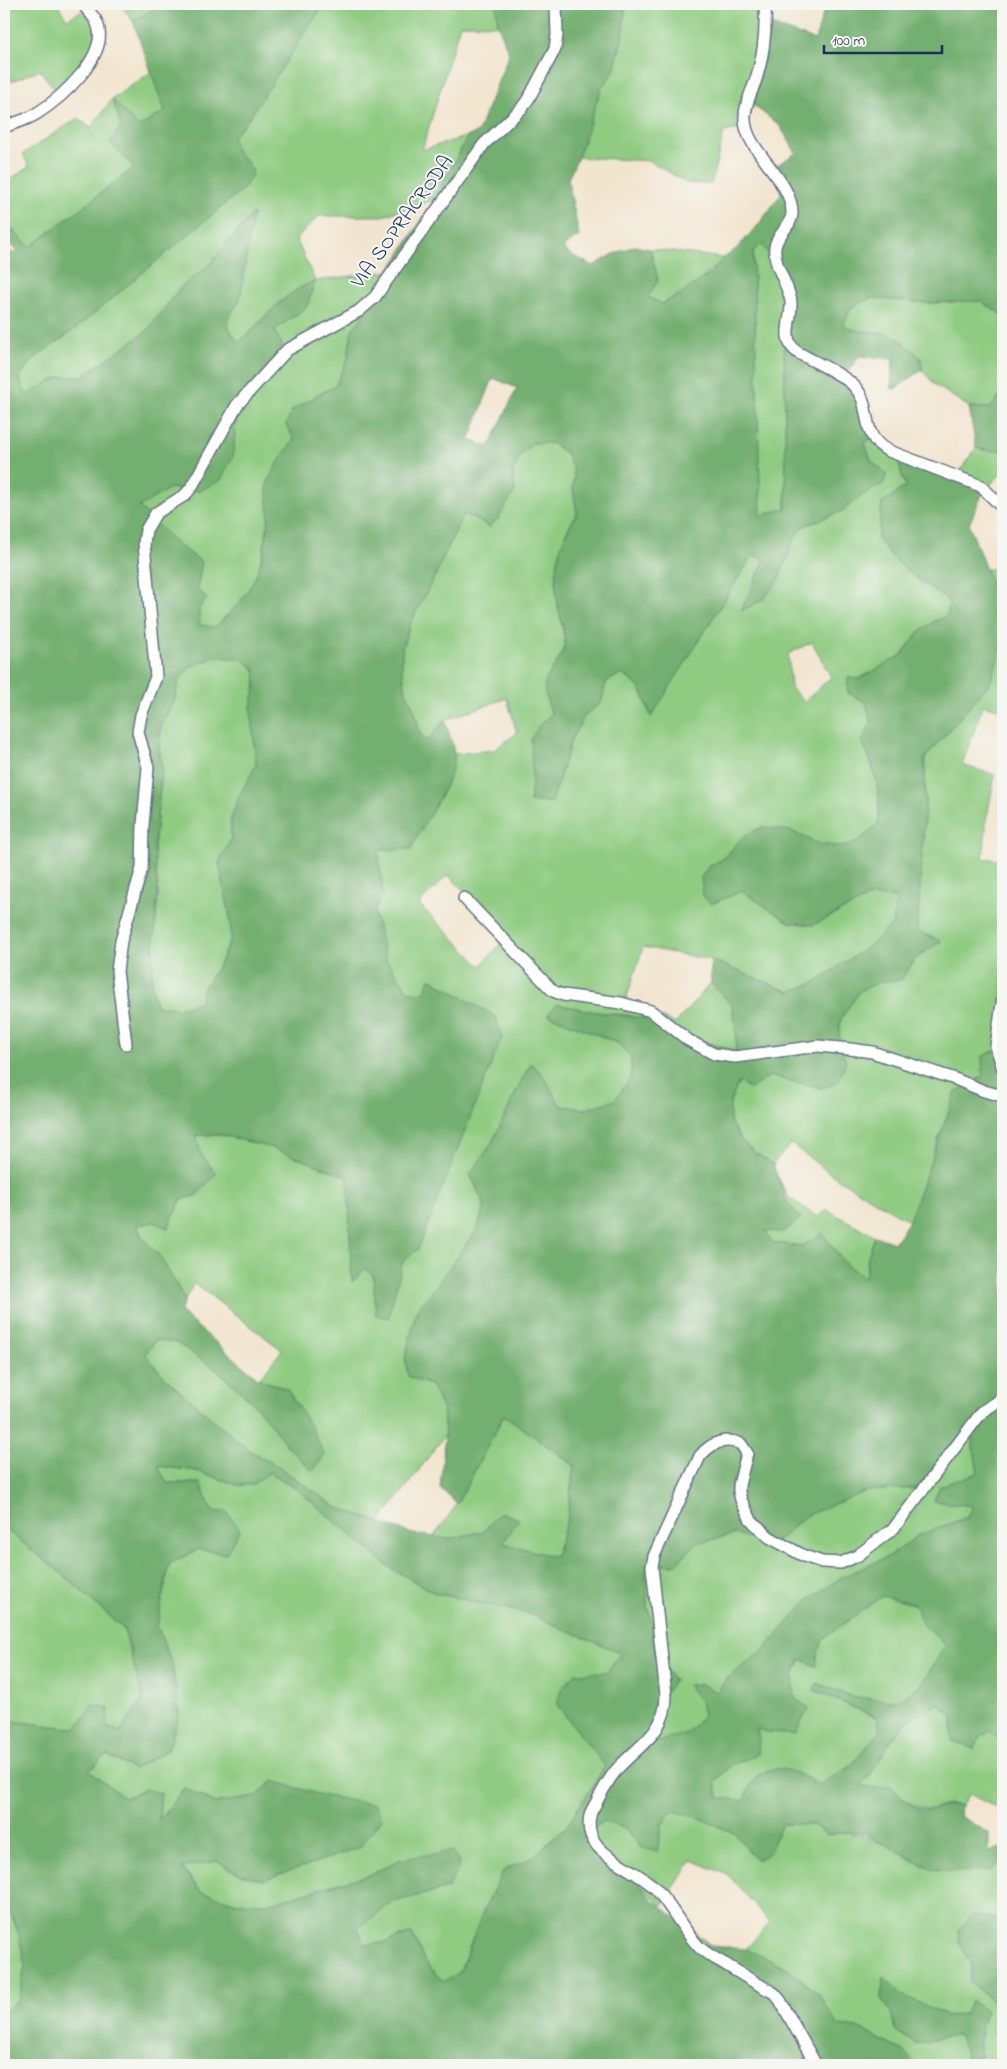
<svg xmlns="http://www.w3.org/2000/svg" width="1007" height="2069" font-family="'Indie Flower',sans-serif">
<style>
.green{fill:#8fcb81;stroke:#557d70;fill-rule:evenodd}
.forest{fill:#73af6f;stroke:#476f66;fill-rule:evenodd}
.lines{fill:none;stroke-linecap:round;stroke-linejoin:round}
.minor-casing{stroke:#666f86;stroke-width:14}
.minor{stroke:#fff;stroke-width:11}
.labels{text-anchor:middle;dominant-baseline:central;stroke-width:4;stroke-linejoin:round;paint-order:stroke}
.street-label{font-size:21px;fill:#1b2f5e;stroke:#f6f6f2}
</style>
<rect width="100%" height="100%" fill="#f6f6f2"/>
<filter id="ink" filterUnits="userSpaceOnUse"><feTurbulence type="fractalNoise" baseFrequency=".02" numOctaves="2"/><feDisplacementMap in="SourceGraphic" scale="10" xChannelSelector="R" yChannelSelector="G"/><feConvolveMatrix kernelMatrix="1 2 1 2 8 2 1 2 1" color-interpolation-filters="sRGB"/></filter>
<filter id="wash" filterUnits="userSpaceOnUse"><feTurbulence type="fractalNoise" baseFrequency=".0096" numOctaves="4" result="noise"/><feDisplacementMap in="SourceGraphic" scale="20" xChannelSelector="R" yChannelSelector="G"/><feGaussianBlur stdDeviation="1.12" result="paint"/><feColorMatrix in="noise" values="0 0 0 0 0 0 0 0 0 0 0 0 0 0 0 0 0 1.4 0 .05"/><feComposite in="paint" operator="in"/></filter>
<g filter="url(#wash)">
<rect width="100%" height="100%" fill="#f2e5cf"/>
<path class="green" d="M4 4H57L67 19 84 10 95 26 97 55 62 99 40 70 4 84Z
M120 4H164L133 21Z
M324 4H496L498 25 460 24 422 150 468 136 435 199 383 216H319L296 239 315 281 389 271 370 296 365 314 352 330 348 358 336 385 314 396 294 439 267 484 269 514 263 553 256 578 244 598 215 627 200 626 197 589 202 562 181 547 138 507 170 488 200 491 233 456 236 422 264 372 274 330 307 307 315 282C284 291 262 320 240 343L230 331 227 321 240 299 252 214 207 267 179 289 147 331 83 376 59 377 26 395 19 377 36 357 74 330 245 187 247 162 235 152 232 137 247 121Z
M625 4H770L771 25 760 77 753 105 747 113 746 128 724 132 711 184 687 183 650 161 578 157 601 89 614 71 624 31Z
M151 72 165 111 139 128 113 100 134 168 30 247 4 221V183L29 167 23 154 78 118 91 128 112 99Z
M761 243 769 254 786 303 784 322 786 508 760 516 753 252Z
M650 249 724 258C706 278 686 292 662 304L647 297 658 280Z
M870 298 925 303 981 301 1002 315 1003 362 1001 368V395L990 408 969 407 935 385 922 370 921 358 880 332 855 331 843 326 851 308Z
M874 434 892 450 901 453V476L906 486 882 503 878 539 931 589 949 601 948 615 933 622 918 633 902 655 859 679 848 678V693L866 702 871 723 862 742C876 769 881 794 878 824L859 841 842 847 819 844 791 831 743 837 723 859 708 867 711 904 742 891 789 922 813 925 872 896 897 898 893 923 871 945 812 984 790 992 711 960 643 947 626 1000 675 1024 711 983 732 1005 736 1033V1052L627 1015 596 1012 556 1004 548 1015 618 1043 631 1057V1077L615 1100 585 1109 560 1106 545 1078 531 1064 522 1079 491 1145 470 1174 485 1206 477 1229 436 1287 417 1309 408 1376 432 1386 443 1410 445 1435 380 1522 336 1507 279 1467 248 1450 167 1380 145 1354 156 1340 177 1343 216 1369 258 1408 289 1448 312 1471 324 1455 287 1389 259 1379 282 1350 194 1283 185 1300 161 1258 142 1237 137 1225 154 1222 168 1228 181 1200 197 1195 216 1173 201 1154 195 1135H223L272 1148 348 1177 352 1282 365 1268 373 1275 376 1315 395 1291 403 1261 418 1249 496 1017 431 979 424 993 409 992 386 960 374 911 383 894 378 850 411 849C422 823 442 801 450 774 452 768 453 761 454 754L494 750 517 733 507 698 445 720 428 741 420 733 414 709 406 692 402 669V647L411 622 434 578 463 514 474 518 489 527 515 491 513 471 521 454 533 443H552L566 453 574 471 573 488 577 513 566 532 557 598 565 644 557 665 545 684 547 699 552 714 539 725 530 802H552L571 740 585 715 601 703 606 682 621 674C645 686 641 695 651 716L752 556 765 558 742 611 778 581 796 535 804 526 842 511 864 494 883 484 886 474 871 461 865 444ZM812 642 831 677 804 702 791 688 788 654ZM448 875 509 934 481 966 419 904Z
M976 448 990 451 1003 450V471L983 493 959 473Z
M986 569H1003V710L983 705 962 765 995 775 987 817 983 858 1003 861V1020L998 1049 983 1076 956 1092 909 1221 838 1179 791 1144 773 1164C751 1151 722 1131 731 1100 733 1094 736 1088 739 1082L770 1076 794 1082 846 1063 839 1036 841 1018 860 990 882 981 901 980 915 959 941 941 917 932 925 808V758L990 683 999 605Z
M216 657 242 659 255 669 256 684 251 708 256 765 231 819V839L219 863 230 917 231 938 219 965 204 987 200 1002 179 1008 156 1006 152 984 153 952 158 894 154 848 162 768 159 747 161 723 174 703 179 679 191 666Z
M778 1177 789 1198 818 1217 827 1210 875 1236 868 1256 865 1278 846 1265 822 1234 803 1246 773 1243 764 1231 783 1232 786 1201Z
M504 1415 574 1465 567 1520 555 1557 503 1543 484 1531 449 1539 433 1538 457 1504Z
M970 1425 978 1473 940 1486 934 1501 973 1506 968 1517 917 1536 892 1555 842 1577 809 1599 765 1649 726 1679 717 1692 700 1684 688 1686 700 1701 703 1715 687 1733 657 1743C650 1711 655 1706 674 1681L655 1655V1631L647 1606 646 1563 675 1565 696 1543 736 1534 772 1546 805 1516 866 1491 917 1488Z
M157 1466 197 1471 237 1485H252L270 1472 298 1490 389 1567 435 1593 529 1614 621 1653 607 1672 557 1705 605 1766 567 1826 532 1858 504 1870 484 1909 460 1972 443 1982 424 1960 412 1933 383 1943 364 1944 358 1928 393 1902 448 1888 402 1859 371 1874 270 1903H237L201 1892 182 1867 217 1861 240 1874 263 1880 360 1847 321 1795 273 1781 256 1797 214 1803 184 1788 159 1821 144 1789 125 1798 89 1771 106 1755 134 1769 168 1750 179 1714 172 1664 157 1626 169 1564 199 1549 226 1554 212 1511 200 1483H167Z
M4 1528 61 1573 124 1629 143 1699 120 1732 107 1727 76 1729 4 1720Z
M883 1595 914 1604 923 1625 946 1645 922 1684 897 1702 871 1698H855L817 1683 814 1690 877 1718 880 1731 850 1767 819 1785 801 1775 759 1774 743 1801 719 1798 715 1782 733 1764 757 1755V1729L794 1698 793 1676 801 1659 815 1666 818 1651 824 1638Z
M938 1704 980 1737 991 1731 1003 1744V1811L969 1794 961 1806 949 1804 929 1810 906 1802 892 1787 873 1788 861 1785C875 1772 881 1755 892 1739 904 1722 920 1713 938 1704Z
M671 1811 692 1815 734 1833 757 1860 769 1853 782 1824 813 1825 828 1835 847 1832 876 1841 898 1850 915 1862 937 1870H992L1003 1858V1920L972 1915 958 1931 959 1941 971 1965 970 1982 1003 2009V2065H980V2034L985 2011 971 2001 964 2014 948 2016 900 1994 883 1977 882 1998 892 2015 895 2030 915 2044 958 2035 965 2049 967 2065H917L903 2051 857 2028 837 2025 819 1994 784 1966 746 1949 770 1922 728 1875 692 1860 662 1906 637 1881 609 1871 583 1837 603 1821 625 1828 640 1847 662 1825Z
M4 1908 10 1911 19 1935 25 1966 19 1999 4 2012Z"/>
<path class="forest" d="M164 4H324L247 121 232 137C237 157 244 156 253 172L245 187 74 330 36 357 19 377 26 395 59 377 83 376 147 331 179 289 207 267 253 213 240 299 227 321 230 331 239 342C265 321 282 293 315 281L307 307 274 330 283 346 264 372 236 422 233 456 221 480 200 491 170 488 139 507 181 547 202 562 197 589 207 598 199 609 200 625 215 627C254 593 264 567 269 516 270 506 264 491 268 482 274 467 285 453 294 439L286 425 292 410 336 385 348 358 352 330 365 314 370 296 389 271 435 199 468 136 478 132 509 54 498 25 496 4H625L624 30 614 71 601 89 578 157 568 179 579 236 563 247 568 253 593 266 614 254 634 246 650 249 658 280 648 297 662 304 676 297 710 274 724 258 736 249 759 224 781 194 773 168 796 153 780 126 753 105 771 25 815 40 826 4H1003V318L1002 315 981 301 925 303 870 298 851 308 843 325C867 338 887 325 909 347 919 356 921 357 922 370L895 389 891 388 893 359 859 356 845 377 874 434 865 444 871 461 887 474 883 484 864 494 842 511 804 526 796 535 778 581 763 600 741 611 765 559 752 556 651 717C644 695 643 685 621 674L606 682 601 703 585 715 571 740 552 802H530L532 777 531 740 539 725 552 714C549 706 543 694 545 684 547 672 565 657 565 643 565 629 559 614 557 601 552 565 560 543 577 513L573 488 574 471 566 453 552 443H533L521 454 513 471 515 491 498 519 490 527 474 518 463 515 434 578 411 622 402 647V669L406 692 414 709 420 733 427 741 445 720C448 731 453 743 454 754 456 779 422 824 411 849L378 850 383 894 374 912 386 960 409 992 424 993 430 979 496 1017 502 1037 418 1249 403 1261 388 1318 376 1315 373 1275 365 1268 352 1283 348 1177 272 1148 223 1135H196L201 1154 216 1174 197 1195 181 1200 168 1228 154 1222 137 1225 142 1237 161 1258 185 1300 180 1312 259 1379 287 1389 312 1429 325 1455 313 1471 289 1448 258 1408 216 1369 177 1343 156 1340 145 1354 167 1380 248 1450 279 1467 336 1507 409 1533 449 1539 484 1531 500 1512 519 1519 503 1543 555 1557 567 1520 574 1465 504 1415 457 1504 440 1488 445 1435 443 1410 432 1386 408 1376 405 1358 417 1309 436 1287 477 1229 485 1206 470 1174 491 1145 522 1079 531 1063 545 1078 561 1106 585 1109 615 1100 631 1077V1057L618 1043 548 1015 556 1004 596 1012 650 1019 667 1030 736 1052V1033L732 1005 711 983V960L790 992 812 984 871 945 893 923 896 898 872 896 813 925 789 922 742 891 711 904 703 896 701 877 708 867 723 859 743 837 762 827 791 831 819 844 842 847 859 841 878 824C881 794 876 769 862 742L871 723 866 702 848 693V678L859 679 902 655 918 633 933 622 948 615 949 601C923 583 896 566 878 539L882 503 906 486 899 465 901 453 983 493 969 524 999 605 1002 648 990 683 925 758V808L917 931 941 941 915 959 901 980 882 981 860 991 841 1018 839 1036 846 1063 838 1083 821 1088 770 1076 750 1089 739 1082 730 1101V1121L740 1139 754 1153 773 1164 786 1201 801 1218 783 1232 765 1231 773 1243 803 1246 822 1233 846 1265 865 1278 868 1256 875 1236 894 1243 909 1221 956 1092 983 1076 982 1057 998 1049 1003 1067V1744L991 1731 980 1737 974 1749 952 1741 953 1715 938 1704C920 1713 904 1722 892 1739 881 1754 875 1771 861 1785L873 1788 892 1787C901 1797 915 1811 930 1810 944 1809 942 1802 961 1806L960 1816 989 1833V1852L1003 1847V1858L992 1870C974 1870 952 1874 935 1869 905 1860 878 1833 847 1832 841 1832 834 1834 828 1835L813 1825 782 1824 769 1853 757 1860 734 1833 692 1815 671 1811 662 1825 657 1852 640 1847 625 1828 603 1821 583 1837 609 1871 637 1881 653 1900 712 1946 746 1949 784 1966 819 1994 837 2025 857 2028 903 2051 917 2065H4V2012L19 1999 25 1966 19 1935 10 1911 4 1908V1720L76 1729 92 1705 109 1708 107 1727 120 1732 143 1699 124 1629 61 1573 4 1528V250L20 255 4 239V221L30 247 134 168 110 142 121 125 112 99 139 127 165 111 133 21ZM761 244 769 254 786 303 784 322 786 508 761 516 753 252ZM493 378 517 388 489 447 469 440ZM216 657 242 659 255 669 256 684 251 708 256 765 237 800 231 819V839L219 863 230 917 231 938 219 965 204 987 200 1002 179 1008 156 1006 152 984 153 952 158 894 154 848 162 768 159 747 161 723 174 703 179 679 192 666ZM970 1426 978 1473 940 1486 934 1501 973 1506 968 1517 917 1536 892 1555 842 1577 809 1599 765 1649 726 1679 717 1692 700 1684 687 1685 700 1701 703 1715 687 1733 657 1742C650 1711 656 1705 674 1681L655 1655V1631L647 1606 646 1563 675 1565 696 1543 736 1534 772 1546 805 1516 866 1491 917 1488ZM158 1466 197 1471 237 1485H252L270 1472 298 1490 389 1567 435 1593 529 1614 621 1653 607 1672 576 1673 561 1689 557 1705 605 1766 567 1826 532 1858 504 1870 484 1909 460 1972 443 1982 424 1960 412 1933 383 1943 364 1944 358 1928 393 1902 448 1888 460 1864 453 1851 402 1859 371 1874 270 1903H237L201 1892 182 1868 217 1861 240 1874 263 1880 360 1847 381 1819 375 1805 321 1795 273 1781 256 1797 214 1803 184 1788 159 1820 161 1793 144 1789 125 1798 89 1771 106 1755 134 1769 168 1750 179 1715 172 1664 157 1626 169 1564 199 1549 226 1554 240 1530 227 1512 212 1511 200 1483H167ZM882 1596 914 1604 923 1625 946 1644 922 1684 897 1702 871 1698H855L817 1683 814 1690 877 1717 880 1731 850 1767 819 1785C801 1775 780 1761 760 1774 753 1778 748 1793 743 1800L719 1798 715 1781 733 1764 757 1755 759 1740 757 1729 767 1732 795 1734 809 1708 794 1698 793 1676 800 1659 816 1666 818 1651 824 1638Z
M1003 362V450L990 451 976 448 969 407 990 408 1001 395V368Z
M972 1915 1003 1920V2009L970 1982 971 1965 959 1941 958 1931Z
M883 1976 900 1994 948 2016 964 2014 971 2001 986 2011 980 2034V2065H967L965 2049 958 2035 915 2044 895 2030 892 2015 882 1998Z"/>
</g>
<g filter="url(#ink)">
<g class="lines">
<defs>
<path id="minor" d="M765 4C766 27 764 53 757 76 753 90 744 104 745 120 746 152 793 180 792 214 791 227 777 234 775 247 773 267 789 284 791 302 792 320 780 339 797 352 812 361 843 374 854 386 874 406 858 437 889 451L981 486 1003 508
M4 127C14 123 27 120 36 114 60 99 111 55 97 23 94 16 87 10 83 4
M464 898 553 991 563 995 621 1003 651 1011 688 1040 714 1054 735 1057 818 1046 850 1049 872 1052 955 1079 984 1091 1003 1096
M1003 997 996 1046 1003 1069
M126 1044 117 971 121 941 142 868 143 825 148 767 138 732 141 715 156 677 144 543 146 530 156 513 185 495 191 488 237 405 287 350 359 311 375 297 484 144 521 109 529 98 555 49 557 35 556 4
M816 2065 780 2000 774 1993C757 1984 741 1974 725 1964 716 1959 706 1954 699 1947 683 1930 672 1907 656 1889 633 1865 578 1854 591 1812 599 1798 607 1780 618 1768 640 1744 666 1733 666 1695L652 1567 654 1556 700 1456C711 1443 725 1437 741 1444L747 1453 739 1485V1492L741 1500 751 1520 769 1537 804 1556 822 1562 841 1563 857 1556 894 1528 982 1412 1003 1398"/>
</defs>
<use href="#minor" class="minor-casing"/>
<use href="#minor" class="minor"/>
</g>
</g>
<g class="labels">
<g class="street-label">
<text transform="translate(403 222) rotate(-54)">VIA SOPRACRODA</text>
</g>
</g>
<rect width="1007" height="2069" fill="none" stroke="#f6f6f2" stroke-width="20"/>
<path d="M824 45v8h118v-8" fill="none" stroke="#1b2f5e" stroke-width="2.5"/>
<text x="832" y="45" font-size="15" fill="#1b2f5e" stroke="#f6f6f2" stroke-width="4" paint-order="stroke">100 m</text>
</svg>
